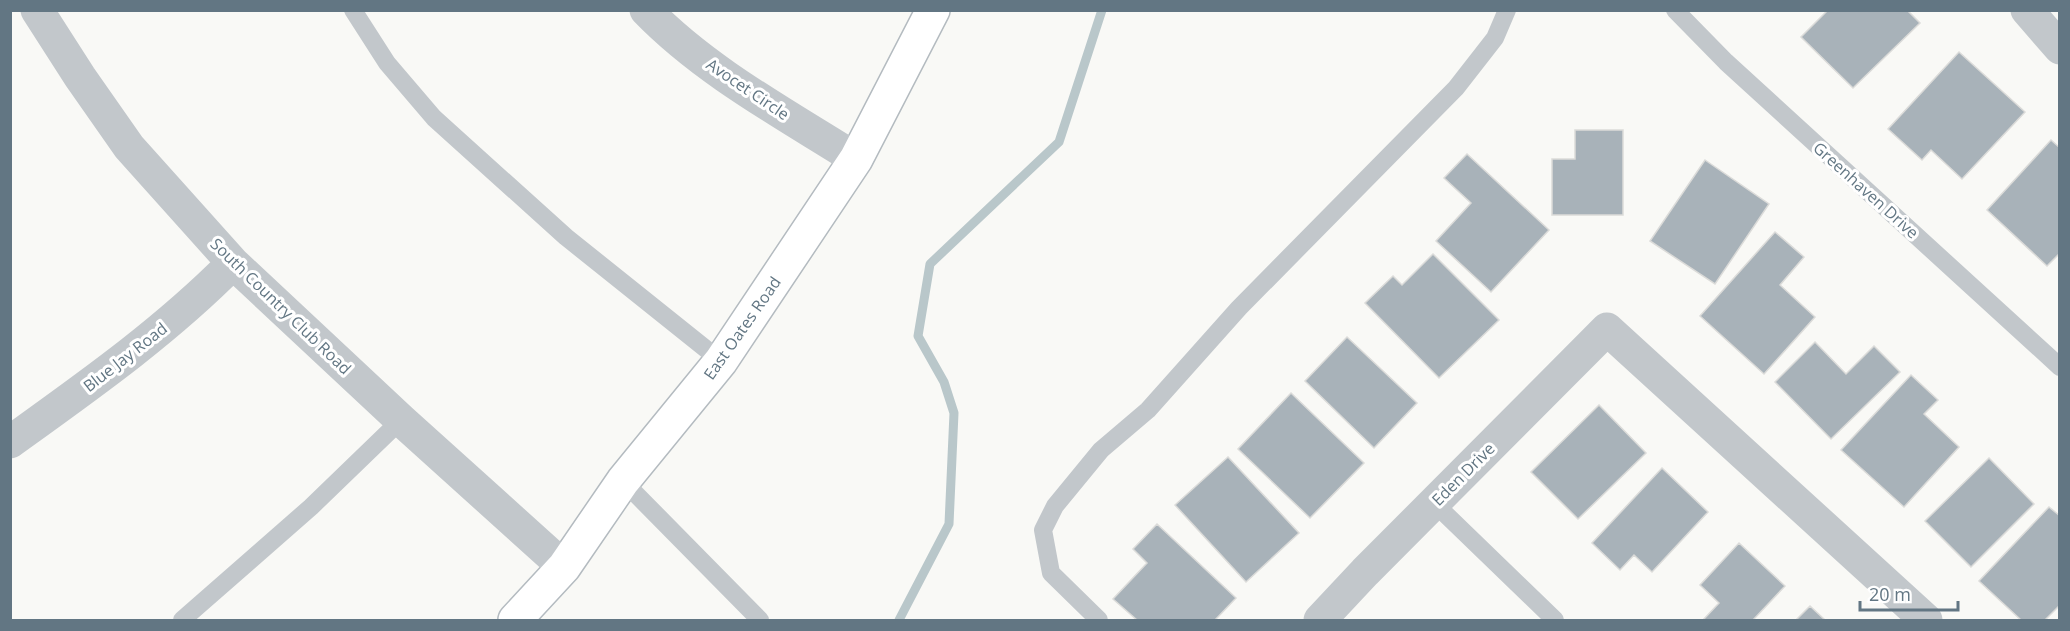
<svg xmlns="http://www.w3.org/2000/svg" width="2070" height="631" font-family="'Open Sans',sans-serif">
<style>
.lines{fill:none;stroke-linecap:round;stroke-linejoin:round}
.stream{stroke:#b9c7ca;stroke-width:9}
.building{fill:#a8b2b9;stroke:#dbdbd9;stroke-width:1.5}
.secondary-casing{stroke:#b4bbc0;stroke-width:36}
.lane{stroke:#c2c7cb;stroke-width:18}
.street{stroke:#c2c7cb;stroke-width:33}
.secondary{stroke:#fff;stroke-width:33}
.labels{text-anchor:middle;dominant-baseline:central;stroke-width:6;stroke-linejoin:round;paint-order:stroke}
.street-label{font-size:16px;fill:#627683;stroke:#fff}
</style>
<rect width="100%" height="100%" fill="#f9f9f6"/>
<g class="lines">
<path class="stream" d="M899 620 949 524 954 413 944 382 918 336 930 264 1059 142 1102 10"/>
</g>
<path class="building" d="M1828 10H1907L1920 23 1853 88 1801 37Z
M1959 52 2025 112 1962 179 1931 150 1922 160 1888 129Z
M1575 130H1623V215H1552V159H1575Z
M2051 140 2060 148V253L2047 266 1987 210Z
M1467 154 1549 230 1491 292 1436 241 1471 203 1444 178Z
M1705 160 1769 204 1715 284 1650 241Z
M1775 232 1804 257 1780 285 1815 317 1764 374 1700 316Z
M1433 254 1499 320 1439 378 1365 303 1393 276 1402 285Z
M1347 337 1417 403 1374 448 1305 381Z
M1815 342 1846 374 1874 346 1900 372 1831 439 1775 382Z
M1911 375 1938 400 1924 414 1959 447 1904 507 1841 450Z
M1291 393 1364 463 1310 518 1238 449Z
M1599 405 1646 453 1578 519 1531 472Z
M1228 457 1299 533 1246 582 1175 505Z
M1989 458 2034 504 1971 567 1925 521Z
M1662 468 1708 512 1652 572 1634 555 1620 570 1592 543Z
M2049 507 2060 516V605L2045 620H2021L1979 581Z
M1157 524 1236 598 1215 620H1137L1113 599 1147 563 1133 549Z
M1739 543 1785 586 1753 620H1703L1719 603 1700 585Z
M1810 606 1825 620H1796Z"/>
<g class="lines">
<defs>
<path id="secondary" d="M515 620 564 567 623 481 721 361 856 159 933 10"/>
</defs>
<use href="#secondary" class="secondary-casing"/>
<path class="lane" d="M353 10 387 63 434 118 566 237 721 361
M1675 10 1726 62 2060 367
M623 481 760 620
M1434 503 1555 620
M182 620 311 507 401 420
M1099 620 1051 573 1043 530 1055 506 1101 450 1148 410 1239 308 1456 88 1495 38 1507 10"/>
<path class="street" d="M37 10 80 77 129 147 233 263 401 420 564 567
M646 10C705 71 785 114 856 159
M2027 10 2060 48
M10 442C88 386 166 331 233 263
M1320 620 1365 572 1607 329 1926 620"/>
<use href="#secondary" class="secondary"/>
</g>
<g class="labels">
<g class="street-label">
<text transform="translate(748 89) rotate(34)">Avocet Circle</text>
<text transform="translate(1866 190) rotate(42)">Greenhaven Drive</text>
<text transform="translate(281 306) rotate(44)">South Country Club Road</text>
<text transform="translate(742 328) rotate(-55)">East Oates Road</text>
<text transform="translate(125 357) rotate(-38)">Blue Jay Road</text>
<text transform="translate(1463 474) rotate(-45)">Eden Drive</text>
</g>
</g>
<rect width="2070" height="631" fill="none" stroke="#627683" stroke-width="24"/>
<path d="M1860 601v9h98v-9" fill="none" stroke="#627683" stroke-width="3"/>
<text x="1869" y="601" font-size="18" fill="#627683" stroke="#ffffff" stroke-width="4.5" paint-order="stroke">20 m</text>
</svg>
